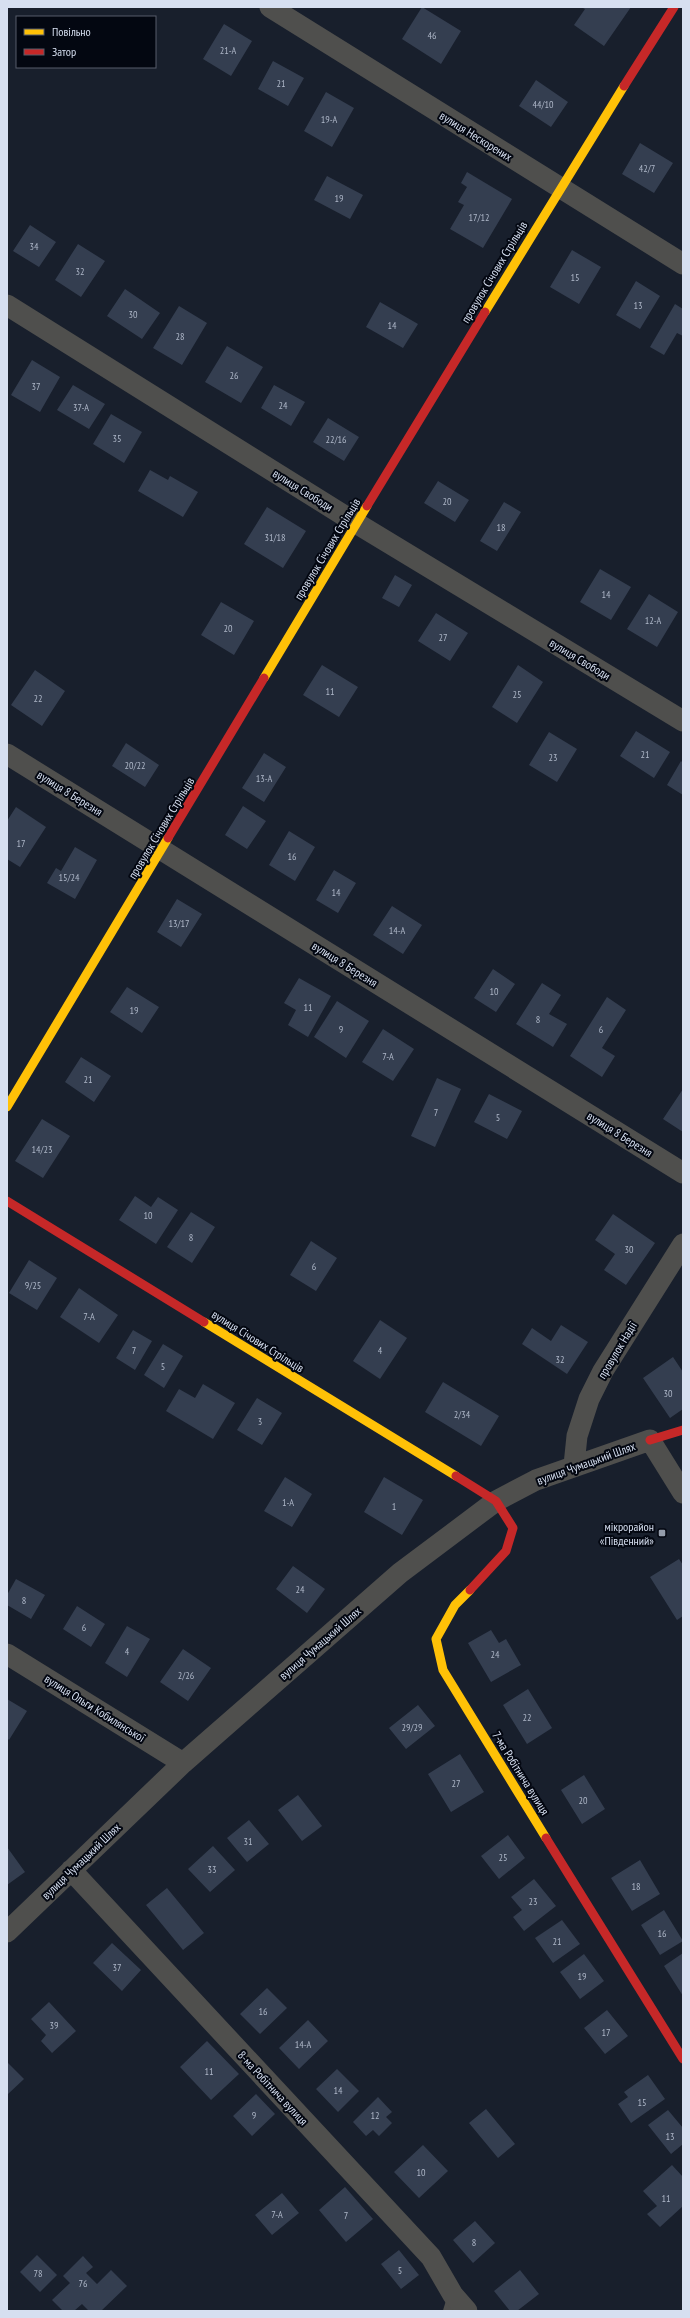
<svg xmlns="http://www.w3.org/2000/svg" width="690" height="2318" font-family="'PT Sans Narrow',sans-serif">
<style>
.building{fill:#343e50}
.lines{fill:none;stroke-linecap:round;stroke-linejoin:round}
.lane{stroke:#4f4f4d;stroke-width:10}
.street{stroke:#4f4f4d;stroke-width:21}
.slow{stroke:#ffc107;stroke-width:9}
.jam{stroke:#c62828;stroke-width:9}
.poi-dot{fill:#949cab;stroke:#030711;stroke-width:1.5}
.labels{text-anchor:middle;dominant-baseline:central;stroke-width:4;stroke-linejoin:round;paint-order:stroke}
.number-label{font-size:10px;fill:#aeb7c8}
.street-label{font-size:12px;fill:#d6dff0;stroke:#030711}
.poi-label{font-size:12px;fill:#d6dff0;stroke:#030711;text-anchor:end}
</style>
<rect width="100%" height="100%" fill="#181f2c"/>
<path class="building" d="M422 7 461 31 441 64 402 39Z
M581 7H631L604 46 574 25 585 9Z
M224 24 252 41 231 76 203 59Z
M273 61 304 78 288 106 258 89Z
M536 80 568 102 551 127 519 106Z
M326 92 354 108 332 147 304 131Z
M640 143 673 163 654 193 622 174Z
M467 172 512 199 483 248 450 229 464 205 458 202 467 187 461 183Z
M327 176 363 195 350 219 314 200Z
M30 225 56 242 39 267 13 251Z
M78 244 105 261 81 297 55 280Z
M572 250 601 267 579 304 550 287Z
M636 281 660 296 640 329 616 315Z
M125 289 160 313 142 339 107 316Z
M380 302 418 324 403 348 366 327Z
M675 304 683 309V336L677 333 664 355 650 347Z
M179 306 207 323 182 365 153 348Z
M227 346 263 367 241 403 205 382Z
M32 360 60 377 40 412 11 395Z
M73 385 105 404 89 429 57 410Z
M274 385 305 402 291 426 261 408Z
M111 414 142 432 124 463 93 444Z
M328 418 359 437 344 461 313 442Z
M150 470 168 480 170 476 198 492 183 517 138 491Z
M438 481 469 500 455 522 424 503Z
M504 502 521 512 497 551 480 541Z
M267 507 306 531 283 568 244 544Z
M600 569 631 587 611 620 580 602Z
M395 575 412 585 399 607 382 598Z
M649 594 678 612 657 647 627 629Z
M221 602 254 621 234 655 201 635Z
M436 613 468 633 450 661 418 641Z
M322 665 358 687 339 717 303 695Z
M518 665 543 682 517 723 492 707Z
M35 670 65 691 42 726 11 705Z
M636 731 670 752 654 778 620 756Z
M549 732 577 749 557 782 529 765Z
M126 743 159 765 145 787 112 766Z
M264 753 286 767 264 802 242 788Z
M681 761 683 763V795L667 785Z
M243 806 266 821 247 849 225 835Z
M16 807 46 827 20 867 7 859V821Z
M289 831 315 847 295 881 269 865Z
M75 847 97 860 75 899 47 883 56 868 61 871Z
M334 870 356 883 338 913 316 900Z
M177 899 202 914 181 947 157 932Z
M392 906 422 925 403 954 373 935Z
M493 969 515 984 496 1012 474 998Z
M299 978 331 996 308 1037 288 1025 296 1010 284 1003Z
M542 983 561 995 549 1014 567 1024 553 1047 516 1024Z
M127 987 159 1007 142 1033 110 1012Z
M607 997 626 1010 602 1048 615 1056 602 1077 570 1056Z
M337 1001 369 1021 346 1058 314 1037Z
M383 1029 414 1049 393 1081 362 1062Z
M81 1057 111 1076 94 1102 65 1082Z
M437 1078 461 1089 435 1147 411 1136Z
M683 1089V1132L663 1119Z
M489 1094 522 1111 507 1139 474 1122Z
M42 1119 70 1136 43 1178 15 1161Z
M135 1196 151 1207 158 1197 178 1210 156 1244 119 1220Z
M191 1212 215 1227 192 1263 167 1247Z
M613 1214 655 1243 626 1285 604 1270 615 1254 595 1240Z
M311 1241 337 1258 316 1291 290 1275Z
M29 1260 57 1278 37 1310 9 1293Z
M79 1288 118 1315 99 1343 60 1317Z
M380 1320 407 1338 380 1379 353 1361Z
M561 1325 588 1342 567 1374 522 1344 532 1328 551 1341Z
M133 1330 152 1341 135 1370 116 1358Z
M163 1344 183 1356 164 1388 144 1375Z
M673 1357 683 1372V1409L670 1418 643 1378Z
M443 1382 499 1416 481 1446 425 1412Z
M203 1384 235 1403 213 1439 166 1411 179 1389 195 1398Z
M257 1398 282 1413 262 1445 237 1430Z
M285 1477 312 1494 292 1527 264 1511Z
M384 1477 423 1500 402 1535 364 1512Z
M679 1559 683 1565V1616L677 1620 650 1577Z
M293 1566 325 1589 307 1613 276 1589Z
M16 1579 45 1595 31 1619 7 1605V1595Z
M77 1606 105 1624 91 1647 63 1629Z
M127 1626 150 1639 127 1677 105 1663Z
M491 1630 499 1643 506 1639 521 1665 491 1682 468 1643Z
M183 1649 211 1668 188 1701 160 1682Z
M528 1689 552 1728 527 1744 503 1705Z
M7 1699 27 1711 9 1740 7 1738Z
M418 1705 435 1726 406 1749 389 1728Z
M460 1754 484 1792 451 1812 428 1774Z
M584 1775 605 1809 582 1824 561 1790Z
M298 1795 322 1826 302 1841 278 1810Z
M249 1820 269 1844 247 1862 227 1838Z
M508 1835 525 1858 499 1879 481 1856Z
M213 1846 235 1870 210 1892 188 1869Z
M7 1847 25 1872 7 1885Z
M640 1860 660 1894 632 1911 611 1878Z
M534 1879 556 1906 524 1931 513 1917 522 1910 511 1897Z
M167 1888 204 1933 183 1950 146 1905Z
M664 1910 683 1941 660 1955 641 1925Z
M562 1920 580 1944 553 1963 535 1938Z
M112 1943 141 1970 122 1991 93 1963Z
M683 1953V1996L664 1966Z
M584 1954 604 1981 580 1999 560 1972Z
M267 1988 287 2008 260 2034 240 2014Z
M49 2002 76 2031 52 2053 41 2041 46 2035 31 2019Z
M607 2010 628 2036 605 2054 584 2028Z
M308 2020 328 2041 299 2069 279 2048Z
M207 2041 239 2074 211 2100 180 2067Z
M7 2062 24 2079 7 2095Z
M337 2069 359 2091 338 2112 316 2089Z
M648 2075 665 2099 631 2123 618 2104 628 2097 624 2092Z
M256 2094 275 2114 252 2136 233 2116Z
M378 2097 392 2112 386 2117 392 2123 379 2136 373 2130 366 2136 353 2122Z
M486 2109 515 2144 498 2158 469 2123Z
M668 2110 683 2128V2144L671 2154 648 2125Z
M423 2145 448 2171 419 2198 394 2172Z
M672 2165 683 2177V2206L660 2227 647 2214 657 2206 643 2191Z
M345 2187 373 2219 346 2242 319 2210Z
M282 2193 299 2213 272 2235 255 2215Z
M475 2221 495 2243 473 2263 453 2240Z
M399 2250 419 2275 401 2289 381 2264Z
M37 2255 57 2275 40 2292 20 2272Z
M83 2256 93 2267 86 2273 97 2284 111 2270 127 2286 101 2311H89L82 2304 74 2311H63L52 2300 70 2283 63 2276Z
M520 2270 539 2294 517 2311H510L494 2291Z"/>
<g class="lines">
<path class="lane" d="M448 2311 453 2295"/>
<path class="street" d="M270 7 683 264
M7 305 356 523 683 721
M7 754 683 1173
M574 1465 577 1436 589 1399 603 1371 683 1244
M7 1654 183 1763
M71 1870 431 2257 453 2295 467 2311
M7 1932 183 1763 400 1573 496 1501 536 1480 650 1440 683 1493"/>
<path class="slow" d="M485 312 624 86
M264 678 367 506
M7 1107 168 838
M204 1322 456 1476
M470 1590 455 1605 436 1639 443 1670 546 1838"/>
<path class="jam" d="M624 86 674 7
M367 506 485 312
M168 838 264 678
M7 1201 204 1322
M650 1440 683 1430
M456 1476 496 1501 513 1528 506 1551 470 1590
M546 1838 683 2059"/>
</g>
<rect class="poi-dot" x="658" y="1529" width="8" height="8" rx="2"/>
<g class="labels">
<g class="number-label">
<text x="432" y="35">46</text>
<text x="228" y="50">21-А</text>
<text x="281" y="83">21</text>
<text x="543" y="104">44/10</text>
<text x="329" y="119">19-А</text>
<text x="647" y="168">42/7</text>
<text x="339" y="198">19</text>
<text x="479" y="217">17/12</text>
<text x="34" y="246">34</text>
<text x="80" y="271">32</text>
<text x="575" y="277">15</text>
<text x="638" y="305">13</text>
<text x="133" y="314">30</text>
<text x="392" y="325">14</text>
<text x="180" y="336">28</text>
<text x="234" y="375">26</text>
<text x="36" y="386">37</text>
<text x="283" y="405">24</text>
<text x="81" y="407">37-А</text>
<text x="117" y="438">35</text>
<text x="336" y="439">22/16</text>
<text x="447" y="501">20</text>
<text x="501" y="527">18</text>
<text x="275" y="537">31/18</text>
<text x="606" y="594">14</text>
<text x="653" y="620">12-А</text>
<text x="228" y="628">20</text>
<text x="443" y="637">27</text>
<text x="330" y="691">11</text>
<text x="517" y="694">25</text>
<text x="38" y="698">22</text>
<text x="645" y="754">21</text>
<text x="553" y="757">23</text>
<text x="135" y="765">20/22</text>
<text x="264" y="778">13-А</text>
<text x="21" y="843">17</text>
<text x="292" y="856">16</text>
<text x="69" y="877">15/24</text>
<text x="336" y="892">14</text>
<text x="179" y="923">13/17</text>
<text x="397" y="930">14-А</text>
<text x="494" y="991">10</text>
<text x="308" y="1007">11</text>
<text x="134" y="1010">19</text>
<text x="538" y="1019">8</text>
<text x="341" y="1029">9</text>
<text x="601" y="1029">6</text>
<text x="388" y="1056">7-А</text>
<text x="88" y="1079">21</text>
<text x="436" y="1112">7</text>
<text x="498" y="1117">5</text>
<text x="42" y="1149">14/23</text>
<text x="148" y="1215">10</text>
<text x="191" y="1237">8</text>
<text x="629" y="1249">30</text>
<text x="314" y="1266">6</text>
<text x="33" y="1285">9/25</text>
<text x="89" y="1316">7-А</text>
<text x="134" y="1350">7</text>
<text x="380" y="1350">4</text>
<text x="560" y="1359">32</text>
<text x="163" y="1366">5</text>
<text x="668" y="1393">30</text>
<text x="462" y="1414">2/34</text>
<text x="260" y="1421">3</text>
<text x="288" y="1502">1-А</text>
<text x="394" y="1506">1</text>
<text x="300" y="1589">24</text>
<text x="24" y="1600">8</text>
<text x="84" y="1627">6</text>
<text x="127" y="1651">4</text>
<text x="495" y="1654">24</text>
<text x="186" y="1675">2/26</text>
<text x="527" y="1717">22</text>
<text x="412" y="1727">29/29</text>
<text x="456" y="1783">27</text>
<text x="583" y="1800">20</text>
<text x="248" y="1841">31</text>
<text x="503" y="1857">25</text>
<text x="212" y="1869">33</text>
<text x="636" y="1886">18</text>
<text x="533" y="1901">23</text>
<text x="662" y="1933">16</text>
<text x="557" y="1941">21</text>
<text x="117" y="1967">37</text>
<text x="582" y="1976">19</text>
<text x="263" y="2011">16</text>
<text x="54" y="2025">39</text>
<text x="606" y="2032">17</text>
<text x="303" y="2044">14-А</text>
<text x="209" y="2071">11</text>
<text x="338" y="2090">14</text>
<text x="642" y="2102">15</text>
<text x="254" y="2115">9</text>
<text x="375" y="2115">12</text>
<text x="670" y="2136">13</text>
<text x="421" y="2172">10</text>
<text x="666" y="2198">11</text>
<text x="277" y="2214">7-А</text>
<text x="346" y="2215">7</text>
<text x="474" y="2242">8</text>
<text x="400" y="2270">5</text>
<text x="38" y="2273">78</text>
<text x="83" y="2283">76</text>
</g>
<g class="street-label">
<text transform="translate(476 136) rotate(32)">вулиця Нескорених</text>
<text transform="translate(494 272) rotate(-59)">провулок Січових Стрільців</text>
<text transform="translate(303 490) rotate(32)">вулиця Свободи</text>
<text transform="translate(327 549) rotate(-59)">провулок Січових Стрільців</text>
<text transform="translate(580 659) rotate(31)">вулиця Свободи</text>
<text transform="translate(70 793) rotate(32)">вулиця 8 Березня</text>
<text transform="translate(161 828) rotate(-59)">провулок Січових Стрільців</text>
<text transform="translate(345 964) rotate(32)">вулиця 8 Березня</text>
<text transform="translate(620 1134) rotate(32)">вулиця 8 Березня</text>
<text transform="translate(258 1341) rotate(32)">вулиця Січових Стрільців</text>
<text transform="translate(617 1350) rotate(-59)">провулок Надії</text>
<text transform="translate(586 1463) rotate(-20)">вулиця Чумацький Шлях</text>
<text transform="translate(320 1643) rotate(-41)">вулиця Чумацький Шлях</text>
<text transform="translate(95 1708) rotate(32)">вулиця Ольги Кобилянської</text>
<text transform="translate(521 1773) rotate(58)">7-ма Робітнича вулиця</text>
<text transform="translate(81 1861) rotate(-44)">вулиця Чумацький Шлях</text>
<text transform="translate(273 2088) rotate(47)">8-ма Робітнича вулиця</text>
</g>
<g class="poi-label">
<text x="654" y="1526">мікрорайон<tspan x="654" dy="14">«Південний»</tspan></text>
</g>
</g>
<rect width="690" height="2318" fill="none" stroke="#d6dff0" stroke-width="16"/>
<rect x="16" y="16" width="140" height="52" fill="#030711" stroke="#575d6a"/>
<rect x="24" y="29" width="20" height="6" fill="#ffc107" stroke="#575d6a"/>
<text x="52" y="36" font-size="12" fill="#d6dff0">Повільно</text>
<rect x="24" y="49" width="20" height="6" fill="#c62828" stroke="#575d6a"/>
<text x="52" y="56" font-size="12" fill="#d6dff0">Затор</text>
</svg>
